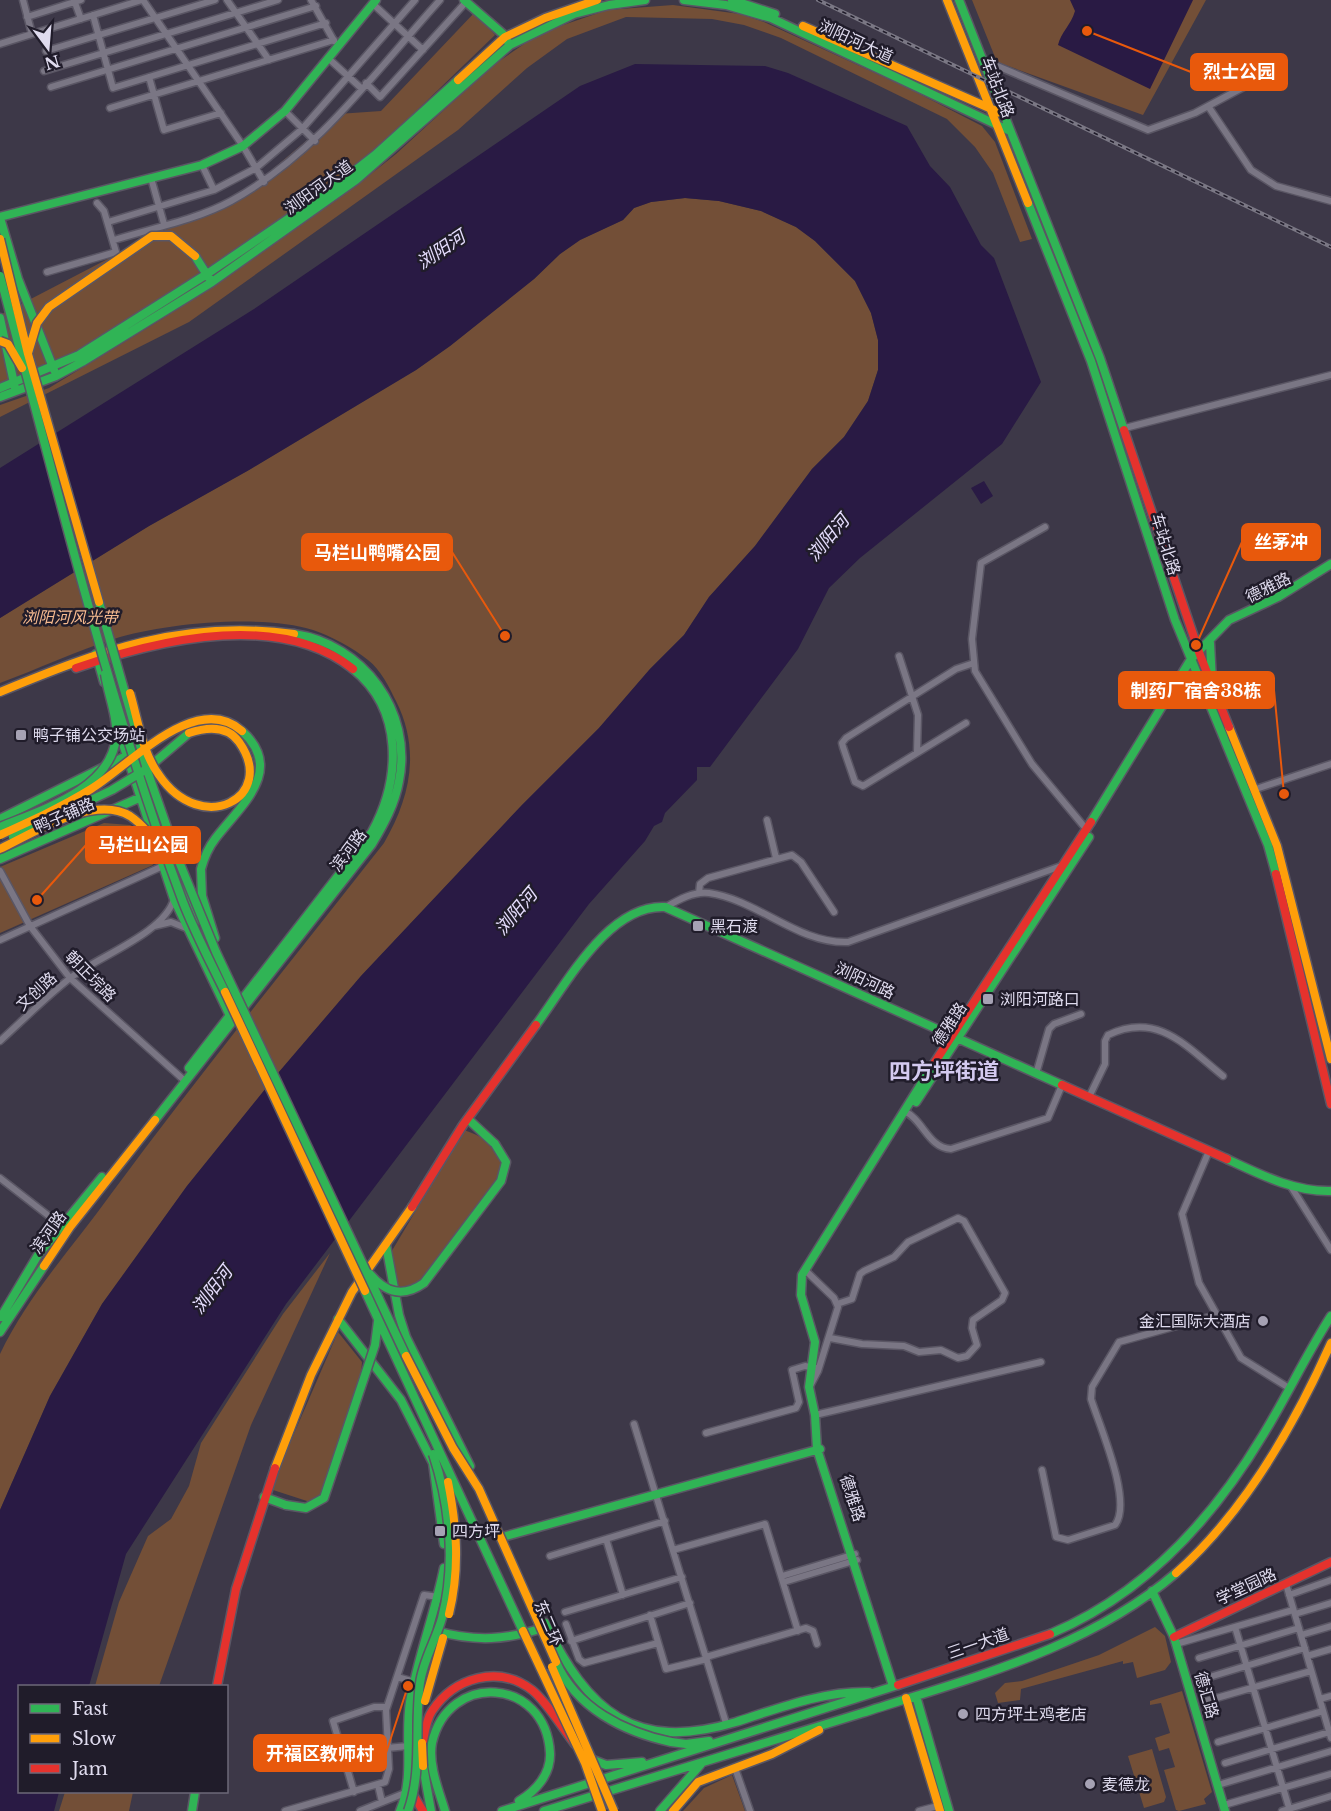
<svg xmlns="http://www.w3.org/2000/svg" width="1331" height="1811" font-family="'Libre Baskerville','Noto Sans SC',serif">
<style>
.green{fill:#734f37}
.water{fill:#291a44}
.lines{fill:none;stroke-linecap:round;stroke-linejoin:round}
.street-casing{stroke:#5a5664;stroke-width:9}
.fast-casing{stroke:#5a5664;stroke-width:11}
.slow-casing{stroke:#5a5664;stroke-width:11}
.jam-casing{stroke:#5a5664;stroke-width:11}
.street{stroke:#7a7684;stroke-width:6}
.fast{stroke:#30b455;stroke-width:8}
.slow{stroke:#ff9f0a;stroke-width:8}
.jam{stroke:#e5322d;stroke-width:8}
.rail-casing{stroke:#7a7784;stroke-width:4}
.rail{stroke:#201c2a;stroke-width:1.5;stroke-dasharray:4.5;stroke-linecap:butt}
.fast-bridge-casing{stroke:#5a5664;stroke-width:11;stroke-linecap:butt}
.slow-bridge-casing{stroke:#5a5664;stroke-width:11;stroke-linecap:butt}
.fast-bridge{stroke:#30b455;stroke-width:8}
.slow-bridge{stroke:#ff9f0a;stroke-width:8}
.poi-dot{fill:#a6a2b4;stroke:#201c2a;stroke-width:2}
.labels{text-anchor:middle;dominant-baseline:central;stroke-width:5;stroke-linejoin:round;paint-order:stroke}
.street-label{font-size:16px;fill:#dfdbee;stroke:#201c2a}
.park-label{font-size:16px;font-style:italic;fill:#f7bb90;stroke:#201c2a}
.poi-label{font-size:16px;fill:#dfdbee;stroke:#201c2a;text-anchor:start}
.water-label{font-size:18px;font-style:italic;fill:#e6defe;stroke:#201c2a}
.district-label{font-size:22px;font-weight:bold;fill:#d4caf0;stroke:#201c2a}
.leader{fill:none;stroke:#e8590c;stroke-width:2}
.callout-dot{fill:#e8590c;stroke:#201c2a;stroke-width:2}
.callout{fill:#e8590c;stroke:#e8590c;stroke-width:2}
.callout-label{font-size:18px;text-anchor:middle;font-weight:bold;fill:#fff}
</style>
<rect width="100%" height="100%" fill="#3d3848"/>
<path class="green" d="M972 0H1206L1143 115 997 62Z
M673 5 740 14 764 22 910 89 982 126 995 142 1032 239 1020 242 993 173 975 147 947 119 781 38 744 25 712 19 626 17 567 39 527 68 458 130 189 322 0 417V405L49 388 162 319 267 247 357 185 396 154 492 66 540 33 607 10Z
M475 12 495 35 350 175 79 355 0 384V315L152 236 241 196 338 114 381 111Z
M685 198 719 201 761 211 796 227 815 241 855 281 871 313 878 340V370L868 401 844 437 812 469 755 546 709 597 684 635 650 669 599 728 522 805 361 976 279 1072 187 1186 102 1304 50 1396 0 1510V1354C28 1295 73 1247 111 1194 199 1075 292 960 384 843 410 798 421 751 396 701 389 687 381 670 368 660 353 648 331 636 313 630 263 614 164 623 114 639 76 651 38 669 0 683V618L149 526 249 470 416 370 450 346 534 279 560 254 580 240 623 220 634 208 651 202Z
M104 823 130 825 143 832 153 865 0 933V867Z
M464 1130C494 1141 510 1153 494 1186L423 1280 409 1290H398L390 1254Z
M330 1253 251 1425 159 1686H95L119 1602 148 1536 171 1519 189 1486 201 1443 283 1314Z
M338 1332 362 1362 361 1374 324 1495 310 1502 270 1489Z
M1155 1627 1165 1636 1171 1662 1165 1670 1137 1678 1133 1662 1123 1664V1661L1021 1689 1020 1700 998 1703 995 1693 1005 1683 1022 1681 1099 1655Z
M1182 1691 1212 1792 1204 1799 1206 1804 1179 1811 1176 1810 1164 1770 1175 1767 1169 1748 1159 1751 1155 1738 1170 1733 1161 1703 1150 1705V1701Z
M1152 1749 1166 1797 1164 1802 1144 1808 1128 1756Z
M732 1775 745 1811H683L704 1788Z
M65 1792H133L129 1811H59Z"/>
<path class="water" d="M1070 0H1193L1150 89 1058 45C1061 32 1071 25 1075 11Z
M635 64 765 66 788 73 907 126 930 166 950 187 981 245 994 258 1041 382 1002 444 860 558 829 588 798 649 710 767H697V780L665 813 662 822 654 826 645 841 589 904 286 1304 126 1554 89 1686H20V1792H59L54 1811H0V1510L50 1396 102 1304 187 1186 279 1072 361 976 522 805 599 728 650 669 684 635 709 597 755 546 812 469 844 437 868 401 878 370V340L871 313 855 281 815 241 796 227 761 211 719 201 685 198 651 202 634 208 623 220 580 240 560 254 534 279 450 346 416 370 249 470 149 526 0 618V468L254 309 580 86Z
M984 481 993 496 981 504 971 488Z"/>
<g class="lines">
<defs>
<path id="street" d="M23 0 32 34
M74 0 81 19
M143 0 243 146 264 182
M227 0 269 60
M311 0 334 41
M373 4 423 50
M93 15 113 88 326 23
M27 17 81 0
M0 44 142 0
M46 51 215 0
M328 58 361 88
M983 60 1148 130 1195 113 1255 81
M44 71 278 0
M149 77 164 130 221 113
M366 83 380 97 466 2
M51 87 316 6
M1208 106 1251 170 1276 186 1331 201
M110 108 334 40
M285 111 315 141
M202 165 214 190
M151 178 164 224
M108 222 214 190 256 168 302 129 415 0
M114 240C152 228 196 220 231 201 317 154 375 72 440 0
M47 272 116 252 104 211 97 203
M1125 428 1331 375
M1045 527 981 563 972 639 975 671 1032 764 1087 830
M899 656 918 715 917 752
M966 723 863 786 855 782 843 747 842 743 846 738 956 669 974 663
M1256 789 1331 764
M767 820 776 858
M0 871 30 926 70 978 185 1081
M699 893 700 884 708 878 792 855 801 862 834 912
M666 907C678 900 694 891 709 893 758 900 798 944 848 942L1064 865
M154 926 171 922 186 928
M0 940 163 866
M0 1041C23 1020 45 998 69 979 96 957 164 934 174 899
M1036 1074 1049 1029 1054 1024 1081 1014
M1089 1097 1105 1064V1041L1108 1035C1158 1011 1187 1047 1223 1076
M904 1111C923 1119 928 1148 951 1149L1048 1118 1062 1085
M1209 1151 1182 1214 1199 1283 1241 1358 1289 1388
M0 1178 63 1227
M1290 1185 1331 1250
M805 1270 834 1298 838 1307 818 1371 810 1386
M830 1338 862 1344 904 1346 919 1352 941 1350 958 1358 967 1356 977 1345 972 1328 973 1320 1002 1300 1005 1293 964 1221 958 1218 908 1242 894 1257 864 1271 860 1274 852 1299 837 1304
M815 1415 1041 1362
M634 1424 726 1723
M706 1433 796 1408 799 1402 792 1370 805 1366 815 1368
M1042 1470 1056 1537 1068 1540 1115 1525C1133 1502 1100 1427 1091 1399L1092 1387 1119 1342 1216 1315
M606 1539 623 1595
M673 1550 765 1524 798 1631
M550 1556 665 1521
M782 1576 855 1554
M784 1582 857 1560
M1286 1584 1331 1738
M1289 1595 1331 1580
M565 1612 682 1577
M1295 1614 1331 1603
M650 1615 666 1669 707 1659
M566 1624 579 1659 584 1663 658 1643
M1235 1627 1290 1811
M1301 1635 1331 1626
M571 1641 690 1603
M1176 1644 1293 1610
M1307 1656 1331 1649
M706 1657 806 1628 813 1631 817 1644
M1199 1658 1299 1628
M397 1677 415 1682
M1203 1679 1305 1648
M1320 1699 1331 1696
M1206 1701 1311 1671
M1218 1742 1323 1711
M387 1748 408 1746
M1225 1763 1329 1732
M735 1768 750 1811
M378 1785 382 1802
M1218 1785 1331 1751
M354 1792 333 1721 374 1707H387
M1224 1805 1331 1774
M285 1811 385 1782 389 1769 386 1710 424 1595 439 1597
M360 1811 405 1793
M919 1811 938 1806
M1282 1811 1331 1796"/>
<path id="fast" d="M464 0 503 34 508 42
M684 0 726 5 771 18 1010 131
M732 0 775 14
M959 0 1100 358 1124 430
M1028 203 1091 361 1175 620 1268 845 1276 874
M0 217 202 165 243 146 285 111 376 0
M0 218 18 279 54 370
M195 256 209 278
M0 318 15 388
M0 388 79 355 207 274 329 191 375 155 458 80
M0 397 56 376 82 362 212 282 356 180 510 45 574 14 609 5 645 0
M1210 643 1212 681
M96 654 104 682
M1181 685H1202
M118 729 174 899 231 1018
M156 761 189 733
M0 819 126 756
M1091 822 1191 659 1229 620 1278 597 1331 564
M0 859 139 798
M201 869 202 896 215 938
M182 882 197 920
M536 1025C566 985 608 904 665 907L1062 1085
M189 1068 372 832C401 779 404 710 353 669
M916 1102 1089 837
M468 1119 495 1144
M155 1120 372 844C384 824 395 804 399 781 413 711 363 644 294 634
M1227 1159C1259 1174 1294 1192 1331 1191
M386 1245 399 1315 406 1337 470 1466
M1 1317 38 1255 102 1177
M338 1319 401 1400 433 1463 444 1544
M0 1332 44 1266
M264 1497 286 1505
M506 1536 820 1449
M1152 1591 1174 1637 1225 1811
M545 1623C588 1711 634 1753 736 1722 779 1708 823 1691 869 1692
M436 1631C476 1642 507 1640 546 1627
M1050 1634C1143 1595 1212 1520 1263 1435 1287 1396 1306 1355 1331 1316
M893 1686 817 1449 815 1415 809 1387 815 1342 801 1295 802 1275 933 1065
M916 1696 949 1811
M671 1742 686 1744 709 1741
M588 1758 606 1765 642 1762
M423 1766 431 1811
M192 1811 195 1792
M400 1811C415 1776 404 1739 410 1702 418 1656 435 1613 444 1568
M445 1811C439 1791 428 1765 432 1743 448 1671 546 1677 550 1753 551 1774 536 1791 519 1801
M502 1811 898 1685
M544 1811C650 1779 756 1746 862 1713 970 1678 1088 1649 1176 1573
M660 1811 701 1764"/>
<path id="slow" d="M947 0 1028 203
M803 26 1003 114
M458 80 505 37 545 18 597 0
M0 692C100 651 182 619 294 634
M1229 727 1277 846 1331 1059
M44 1266 70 1227 155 1120
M275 1468 311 1375 352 1292 412 1207
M1176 1573C1245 1512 1294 1426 1331 1343
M906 1698 940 1811
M673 1811 698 1782 772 1754 819 1730"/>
<path id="jam" d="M1124 430 1200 655 1229 727
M76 668C157 640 279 610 353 669
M1276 874 1331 1104
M933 1065 1091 822
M1062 1085 1227 1159
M412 1207 463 1125 536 1025
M1174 1637 1331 1562
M898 1685 1050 1634
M217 1686 236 1589 275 1468
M421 1751C424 1739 425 1721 432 1711 454 1678 498 1664 532 1690 547 1702 563 1729 575 1744
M412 1793 423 1811"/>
</defs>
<use href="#street" class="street-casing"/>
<use href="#fast" class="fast-casing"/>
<use href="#slow" class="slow-casing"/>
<use href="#jam" class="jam-casing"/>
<use href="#street" class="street"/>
<use href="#fast" class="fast"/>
<use href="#slow" class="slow"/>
<use href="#jam" class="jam"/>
<defs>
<path id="rail" d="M818 0 1331 247"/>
</defs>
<use href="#rail" class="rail-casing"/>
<use href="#rail" class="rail"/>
<defs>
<path id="fast-bridge" d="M0 276C57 485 107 699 183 902 195 933 211 963 225 992
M99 602 148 773 178 859 216 952 406 1356
M0 827C41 810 110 790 116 738 118 717 108 695 105 674
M13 837 112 790 145 770
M201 869C204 858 208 848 215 839 239 807 286 771 242 731
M370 1274C386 1293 403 1298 424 1283L501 1181 506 1162 495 1144
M365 1291 523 1631
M286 1505 306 1508 324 1498 375 1345 378 1321
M556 1662C576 1708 624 1732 671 1742
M408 1811C423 1770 414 1725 420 1683 423 1660 436 1640 442 1618 456 1565 450 1505 433 1454"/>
<path id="slow-bridge" d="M0 239 28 354 99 602
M0 341 8 344 22 368
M28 353 37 323 49 307 152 236H171L195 256
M130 693C138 720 142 752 159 775 202 838 278 797 239 742 227 725 207 727 189 733
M0 835C31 821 62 807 91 789 129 766 196 690 242 731
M0 849C33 833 94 794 130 816 145 826 154 840 164 854
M225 992 365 1291
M406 1356 453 1448 479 1489 556 1662
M448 1482C457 1527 460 1569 449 1614
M523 1631 585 1763 602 1811
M552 1667 614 1811
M425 1701 443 1638
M422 1743 423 1766"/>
</defs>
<use href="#fast-bridge" class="fast-bridge-casing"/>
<use href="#slow-bridge" class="slow-bridge-casing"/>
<use href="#fast-bridge" class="fast-bridge"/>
<use href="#slow-bridge" class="slow-bridge"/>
</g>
<g class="poi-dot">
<rect x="15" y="729" width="12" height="12" rx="3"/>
<rect x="692" y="920" width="12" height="12" rx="3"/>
<rect x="982" y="993" width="12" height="12" rx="3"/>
<circle cx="1263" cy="1321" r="6"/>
<rect x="434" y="1525" width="12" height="12" rx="3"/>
<circle cx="963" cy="1714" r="6"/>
<circle cx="1090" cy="1784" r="6"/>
</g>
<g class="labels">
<g class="street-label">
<text transform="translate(856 41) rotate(25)">浏阳河大道</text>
<text transform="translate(998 87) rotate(69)">车站北路</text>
<text transform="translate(318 187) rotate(-36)">浏阳河大道</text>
<text transform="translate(1166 544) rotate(73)">车站北路</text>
<text transform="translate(1268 587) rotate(-26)">德雅路</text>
<text transform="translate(64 815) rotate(-24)">鸭子铺路</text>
<text transform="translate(348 850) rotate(-53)">滨河路</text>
<text transform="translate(91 976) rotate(45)">朝正垸路</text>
<text transform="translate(865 980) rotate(25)">浏阳河路</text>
<text transform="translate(36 991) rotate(-42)">文创路</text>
<text transform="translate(949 1024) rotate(-57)">德雅路</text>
<text transform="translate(48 1232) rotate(-54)">滨河路</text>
<text transform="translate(853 1498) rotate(72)">德雅路</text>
<text transform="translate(1246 1586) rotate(-25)">学堂园路</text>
<text transform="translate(549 1623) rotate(67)">东二环</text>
<text transform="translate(978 1643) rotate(-19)">三一大道</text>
<text transform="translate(1207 1695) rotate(74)">德汇路</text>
</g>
<g class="park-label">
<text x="70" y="617">浏阳河风光带</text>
</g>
<g class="poi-label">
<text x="33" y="735">鸭子铺公交场站</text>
<text x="710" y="926">黑石渡</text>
<text x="1000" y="999">浏阳河路口</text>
<text x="1251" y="1321" text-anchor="end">金汇国际大酒店</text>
<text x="452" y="1531">四方坪</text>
<text x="975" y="1714">四方坪土鸡老店</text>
<text x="1102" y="1784">麦德龙</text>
</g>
<g class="water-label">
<text transform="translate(441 250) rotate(-34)">浏阳河</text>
<text transform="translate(828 538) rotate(-50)">浏阳河</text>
<text transform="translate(516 912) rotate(-50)">浏阳河</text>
<text transform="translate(212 1290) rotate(-53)">浏阳河</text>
</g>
<g class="district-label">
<text x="944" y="1071">四方坪街道</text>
</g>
</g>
<path class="leader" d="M1087 31L1191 72M1196 645L1242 542M505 636L452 552M1284 794L1274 690M37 900L86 845M408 1686L386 1753"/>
<g class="callout-dot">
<circle cx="1087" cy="31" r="6"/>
<circle cx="1196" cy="645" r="6"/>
<circle cx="505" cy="636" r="6"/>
<circle cx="1284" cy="794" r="6"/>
<circle cx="37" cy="900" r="6"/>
<circle cx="408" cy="1686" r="6"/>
</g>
<g class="callout">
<rect x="1191" y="54" width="96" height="36" rx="6"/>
<rect x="1242" y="524" width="78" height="36" rx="6"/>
<rect x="302" y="534" width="150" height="36" rx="6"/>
<rect x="1119" y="672" width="155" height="36" rx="6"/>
<rect x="86" y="827" width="114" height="36" rx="6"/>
<rect x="254" y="1735" width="132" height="36" rx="6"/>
</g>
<g class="callout-label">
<text x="1239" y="78">烈士公园</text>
<text x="1281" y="548">丝茅冲</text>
<text x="377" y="559">马栏山鸭嘴公园</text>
<text x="1196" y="697">制药厂宿舍38栋</text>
<text x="143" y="851">马栏山公园</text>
<text x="320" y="1760">开福区教师村</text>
</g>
<rect x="18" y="1685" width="210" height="108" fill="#201c2a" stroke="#6c6878" stroke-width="1.5"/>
<rect x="30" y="1704" width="30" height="9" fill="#30b455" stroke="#6c6878" stroke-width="1.5"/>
<text x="72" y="1715" font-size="18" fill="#dfdbee">Fast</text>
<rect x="30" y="1734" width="30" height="9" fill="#ff9f0a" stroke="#6c6878" stroke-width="1.5"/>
<text x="72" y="1745" font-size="18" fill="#dfdbee">Slow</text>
<rect x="30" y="1764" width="30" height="9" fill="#e5322d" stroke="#6c6878" stroke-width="1.5"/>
<text x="72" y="1775" font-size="18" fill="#dfdbee">Jam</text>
<g transform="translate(48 48) rotate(164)" stroke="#201c2a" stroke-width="4.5" paint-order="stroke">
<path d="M0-4.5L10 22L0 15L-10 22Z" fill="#dfdbee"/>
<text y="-9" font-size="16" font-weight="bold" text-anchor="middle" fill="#dfdbee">N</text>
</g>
</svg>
